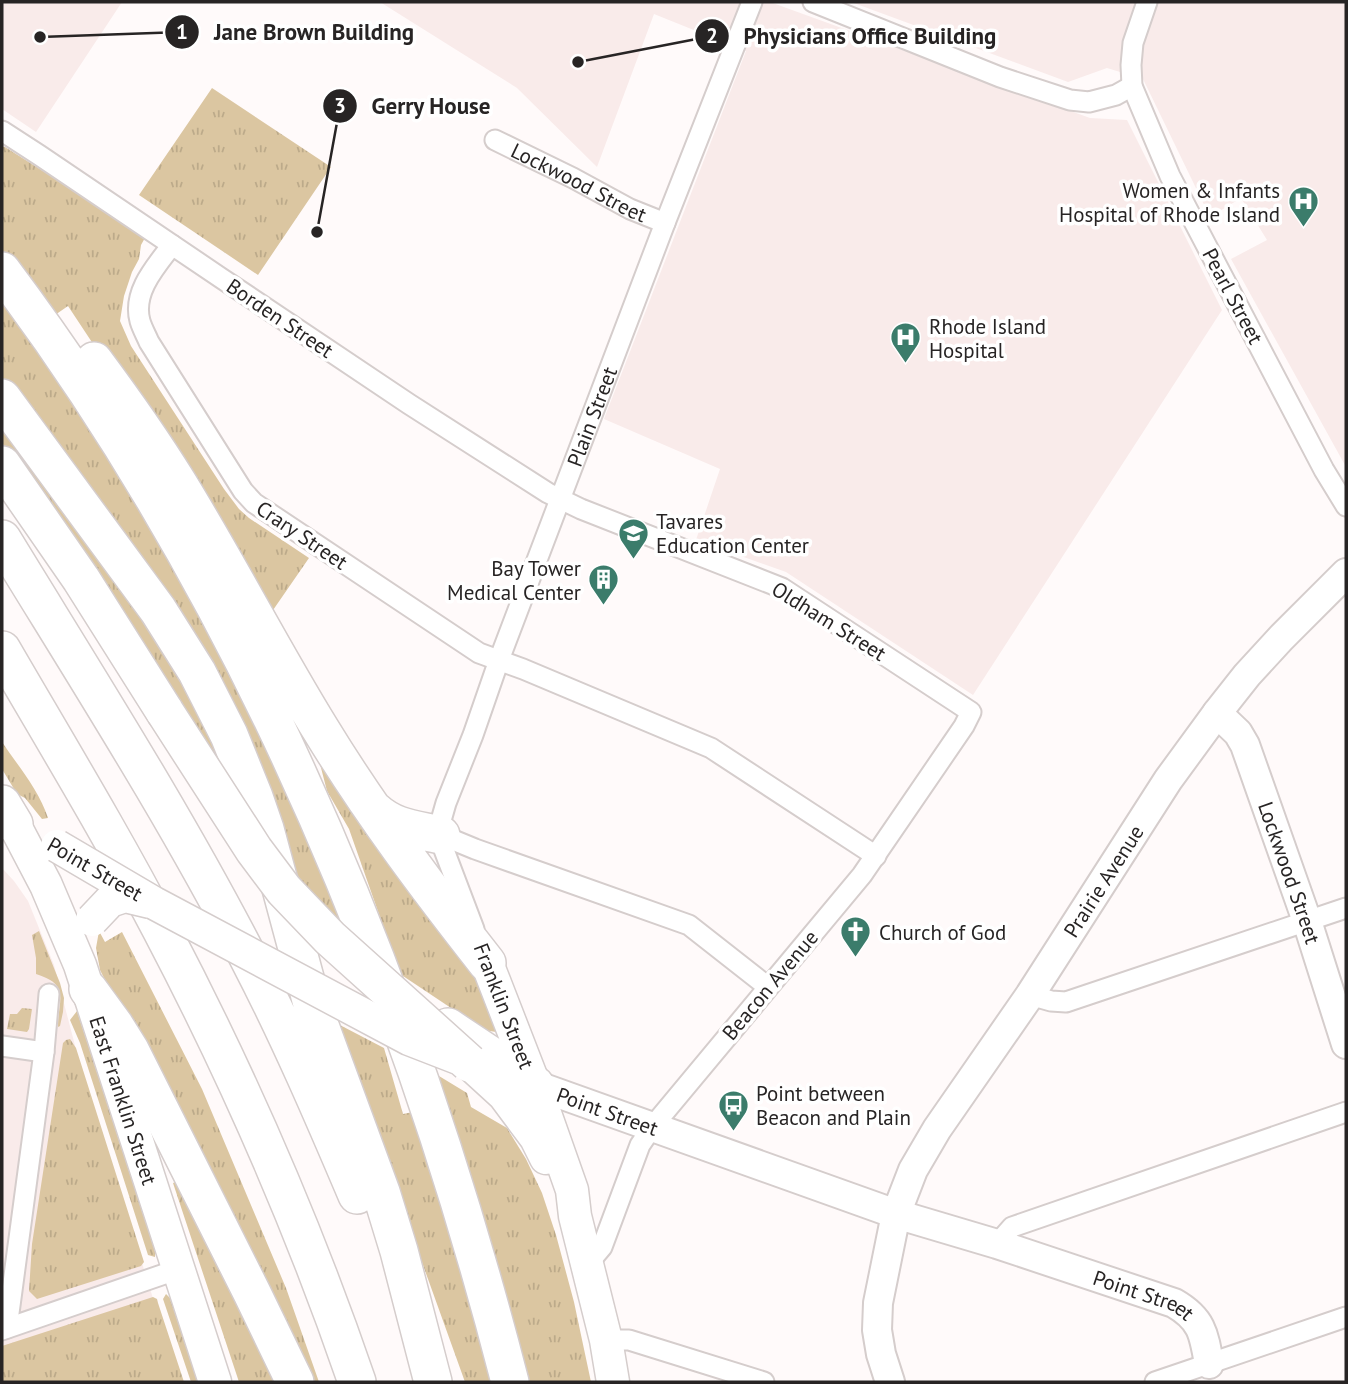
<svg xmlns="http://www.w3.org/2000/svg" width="1348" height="1384" font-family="'PT Sans',sans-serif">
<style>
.built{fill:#f9ebea}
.grass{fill:url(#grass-tufts)}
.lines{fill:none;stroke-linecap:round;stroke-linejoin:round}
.street-casing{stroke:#d5cdcc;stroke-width:23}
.secondary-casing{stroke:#d5cdcc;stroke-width:32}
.primary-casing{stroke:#d5cdcc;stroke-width:35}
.highway-casing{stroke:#d5cdcc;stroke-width:40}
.street{stroke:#fff;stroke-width:19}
.secondary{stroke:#fff;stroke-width:28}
.primary{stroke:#fff;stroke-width:32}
.highway{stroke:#fff;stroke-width:37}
.primary-bridge-casing{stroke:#d5cdcc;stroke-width:35;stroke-linecap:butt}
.highway-bridge-casing{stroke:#d5cdcc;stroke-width:40;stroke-linecap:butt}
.primary-bridge{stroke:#fff;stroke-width:32}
.highway-bridge{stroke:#fff;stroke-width:37}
.labels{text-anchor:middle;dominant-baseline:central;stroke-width:7;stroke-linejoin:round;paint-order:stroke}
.street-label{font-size:21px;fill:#272424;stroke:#fff}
.poi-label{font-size:21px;fill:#272424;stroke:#fff;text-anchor:start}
.leader{fill:none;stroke:#272424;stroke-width:2.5}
.callout-dot{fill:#272424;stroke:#fff;stroke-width:2.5}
.mark-label{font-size:21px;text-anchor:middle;font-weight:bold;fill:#fff}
.callout-label{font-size:23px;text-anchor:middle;font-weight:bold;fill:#272424;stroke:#fff;stroke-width:7;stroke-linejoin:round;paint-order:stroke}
</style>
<defs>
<pattern id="grass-tufts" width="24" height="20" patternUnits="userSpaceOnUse" patternTransform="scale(1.75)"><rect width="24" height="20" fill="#dbc6a1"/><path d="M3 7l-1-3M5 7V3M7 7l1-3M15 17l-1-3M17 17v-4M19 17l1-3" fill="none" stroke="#bcaa8a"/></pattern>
</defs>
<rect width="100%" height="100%" fill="#fffafa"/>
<path class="built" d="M2 2H122L36 132 2 109Z
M380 2H770L1090 118 1127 120 1222 310 973 695 786 572 696 540 720 469 604 419 746 51 654 14 597 167 517 88Z
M851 2H1346V467L1231 259 1267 240 1241 198 1210 217 1143 79 1107 68 1068 82Z
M2 868 14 881 28 901 54 965 78 1057 179 1382H2Z"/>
<path class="grass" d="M212 88 331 167 258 275 139 195Z
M2 146 5 147 146 236 141 245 139 259 132 272 124 296 120 321 131 346 224 489 239 509 249 518 309 558 271 613 68 306 29 333 140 500 281 770 351 939 299 888 47 440 2 379Z
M2 424 168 640 247 805 20 466 2 443Z
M2 742C18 766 39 790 48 818L42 819 25 798 17 794 2 769Z
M320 764 477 973 500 1018 496 1032 484 1030 400 974 349 829 327 791Z
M39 931 60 983 64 998 63 1012 60 1026 58 1027C58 999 71 985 36 974V958L32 935Z
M99 931 105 942 122 932 202 1089 286 1288 319 1382H306L100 970 96 948Z
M22 1008 32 1009 29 1029 27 1032 7 1029 10 1014H17Z
M77 1011 155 1251V1257L148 1255 80 1043 70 1020Z
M336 1023 384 1048 403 1114 413 1112 442 1198 494 1382H465Z
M70 1039 76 1048 144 1262 141 1266 37 1299 29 1291 32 1244 63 1043 66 1040Z
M439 1076 467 1093 471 1107 507 1128 526 1159 542 1193 556 1235 574 1302 591 1382H526Z
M178 1181 281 1382H239L173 1183Z
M166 1294 170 1298 198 1382H191L163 1299Z
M153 1297 157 1299 158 1303 184 1382H2V1346Z"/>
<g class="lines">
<defs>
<g id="street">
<path d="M813 2 1000 77 1070 100 1089 102 1116 95 1132 86"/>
<path d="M1147 2 1133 43 1131 65 1132 86 1170 176 1324 470 1346 506"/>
<path d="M2 131 39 155 221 278 409 404 548 493 581 509 782 588 971 712 964 726 862 875 653 1126 640 1145 602 1247 586 1266"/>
<path id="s1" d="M495 140 573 178 630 209 665 223"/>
<path d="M172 245C156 266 132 292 140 321 142 328 146 335 149 342L243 491 254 503 479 653 523 669 711 748 876 856"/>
<path d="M441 835 475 849 689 925 768 987"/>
<path id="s2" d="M474 929 441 842 440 824 446 803 473 735 499 660 665 223 752 2"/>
<path d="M1030 995 1051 1001 1066 1002 1346 908"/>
<path d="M2 1046 44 1052"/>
<path d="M997 1244 1012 1227 1346 1112"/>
<path d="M7 1328 44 1052 49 994"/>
<path d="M2 1330 179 1269"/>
<path d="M606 1340H629L764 1382"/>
<path d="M1155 1382 1346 1317"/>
</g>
<g id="secondary">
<path id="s3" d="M1217 713 1238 733 1245 745 1307 921 1346 1044"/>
<path id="s4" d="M535 1085 896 1214 997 1244 1174 1303C1202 1319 1204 1334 1209 1364"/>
<path id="s5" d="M890 1382 881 1354 877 1330 878 1303 896 1214 913 1170 937 1129 1030 995 1168 780 1217 713 1247 675 1281 638 1346 573"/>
</g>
<g id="primary">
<path id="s6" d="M14 824 46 885 80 965 215 1382"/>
<path d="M487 963 541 1102 572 1190 575 1216 606 1340 613 1382"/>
<path d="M469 1063 504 1095 536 1138 546 1158"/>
</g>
<path id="highway" d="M2 271C249 600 408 986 510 1382
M94 361C123 400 152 441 178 483 228 564 271 649 321 730 371 812 428 888 487 963
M2 398 158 610 197 672 229 735 254 797 265 829 312 1004 381 1192 399 1251 433 1382
M2 465 81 579 165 712
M2 539C87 678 175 815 249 959 289 1036 323 1115 357 1195
M2 650C56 743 112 835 162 931 238 1076 304 1227 357 1382
M2 804 14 824
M374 810C395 829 415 829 441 835
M88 989 115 1026 130 1050 252 1293 295 1382
M448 1027 535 1085"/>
</defs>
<use href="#street" class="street-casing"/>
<use href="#secondary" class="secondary-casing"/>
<use href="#primary" class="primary-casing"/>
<use href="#highway" class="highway-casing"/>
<use href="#street" class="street"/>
<use href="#secondary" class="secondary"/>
<use href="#primary" class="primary"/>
<use href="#highway" class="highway"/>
<defs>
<path id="primary-bridge" d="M57 846 154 903 409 1039 458 1058
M92 920 110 901 125 896 150 902"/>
<path id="highway-bridge" d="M165 712 254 850 284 890 330 938 469 1063"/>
</defs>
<use href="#primary-bridge" class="primary-bridge-casing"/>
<use href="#highway-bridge" class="highway-bridge-casing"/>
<use href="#primary-bridge" class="primary-bridge"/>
<use href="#highway-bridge" class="highway-bridge"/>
</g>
<defs>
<symbol id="hospital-pin" viewBox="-11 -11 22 30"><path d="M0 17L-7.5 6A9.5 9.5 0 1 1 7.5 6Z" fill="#3b7c6b" stroke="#fff"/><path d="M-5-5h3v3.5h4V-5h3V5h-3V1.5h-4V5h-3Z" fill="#fff"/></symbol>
<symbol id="school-pin" viewBox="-11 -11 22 30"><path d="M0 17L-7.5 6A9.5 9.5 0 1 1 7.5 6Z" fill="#3b7c6b" stroke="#fff"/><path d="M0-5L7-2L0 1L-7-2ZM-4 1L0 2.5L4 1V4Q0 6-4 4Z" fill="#fff"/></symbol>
<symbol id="building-pin" viewBox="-11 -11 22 30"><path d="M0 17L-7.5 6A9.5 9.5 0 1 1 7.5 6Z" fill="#3b7c6b" stroke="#fff"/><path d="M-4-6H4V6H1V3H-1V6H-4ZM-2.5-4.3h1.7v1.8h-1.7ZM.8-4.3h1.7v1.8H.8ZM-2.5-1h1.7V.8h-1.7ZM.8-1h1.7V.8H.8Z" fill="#fff"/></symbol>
<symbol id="church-pin" viewBox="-11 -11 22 30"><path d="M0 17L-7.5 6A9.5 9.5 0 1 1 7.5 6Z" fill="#3b7c6b" stroke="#fff"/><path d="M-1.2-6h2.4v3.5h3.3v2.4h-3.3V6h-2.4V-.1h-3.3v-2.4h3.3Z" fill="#fff"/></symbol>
<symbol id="bus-pin" viewBox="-11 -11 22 30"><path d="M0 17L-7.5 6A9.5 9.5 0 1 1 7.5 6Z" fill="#3b7c6b" stroke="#fff"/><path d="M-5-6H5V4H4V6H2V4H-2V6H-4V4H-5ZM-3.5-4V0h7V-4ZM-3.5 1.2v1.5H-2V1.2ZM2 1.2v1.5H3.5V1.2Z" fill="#fff"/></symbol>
</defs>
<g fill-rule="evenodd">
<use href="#hospital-pin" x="1286" y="184" width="35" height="47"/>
<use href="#hospital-pin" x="888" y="320" width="35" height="47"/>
<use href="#school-pin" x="616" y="516" width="35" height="47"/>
<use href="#building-pin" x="586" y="562" width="35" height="47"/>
<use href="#church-pin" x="838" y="914" width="35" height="47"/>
<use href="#bus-pin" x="716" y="1088" width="35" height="47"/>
</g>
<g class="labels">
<g class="street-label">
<text stroke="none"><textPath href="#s1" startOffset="94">Lockwood Street</textPath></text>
<text transform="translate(1233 296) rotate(62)">Pearl Street</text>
<text transform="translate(280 318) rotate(34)">Borden Street</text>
<text stroke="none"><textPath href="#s2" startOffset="546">Plain Street</textPath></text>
<text transform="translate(302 535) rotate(34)">Crary Street</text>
<text transform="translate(829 621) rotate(32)">Oldham Street</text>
<text transform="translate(95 869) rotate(30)">Point Street</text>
<text stroke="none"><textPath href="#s3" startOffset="178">Lockwood Street</textPath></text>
<text stroke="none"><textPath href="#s5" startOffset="565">Prairie Avenue</textPath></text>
<text transform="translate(770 985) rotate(-50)">Beacon Avenue</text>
<text transform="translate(504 1006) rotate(69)">Franklin Street</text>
<text stroke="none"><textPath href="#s6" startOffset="298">East Franklin Street</textPath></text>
<text stroke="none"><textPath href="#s4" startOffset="77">Point Street</textPath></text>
<text stroke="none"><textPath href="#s4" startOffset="644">Point Street</textPath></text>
</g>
<g class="poi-label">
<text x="1280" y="190" text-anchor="end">Women &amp; Infants<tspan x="1280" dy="24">Hospital of Rhode Island</tspan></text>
<text x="929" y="326">Rhode Island<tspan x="929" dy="24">Hospital</tspan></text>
<text x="656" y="521">Tavares<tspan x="656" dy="24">Education Center</tspan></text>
<text x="581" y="568" text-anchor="end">Bay Tower<tspan x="581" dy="24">Medical Center</tspan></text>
<text x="879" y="932">Church of God</text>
<text x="756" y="1093">Point between<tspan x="756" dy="24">Beacon and Plain</tspan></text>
</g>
</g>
<path class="leader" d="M40 37L182 32M578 62L712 36M317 232L340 106"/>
<g class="callout-dot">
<circle cx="40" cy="37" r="7"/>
<circle cx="578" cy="62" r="7"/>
<circle cx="317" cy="232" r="7"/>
<circle cx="182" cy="32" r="18"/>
<circle cx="712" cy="36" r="18"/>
<circle cx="340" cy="106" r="18"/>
</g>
<g class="mark-label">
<text x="182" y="39">1</text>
<text x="712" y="43">2</text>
<text x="340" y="113">3</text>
</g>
<g class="callout-label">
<text x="314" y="40">Jane Brown Building</text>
<text x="870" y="44">Physicians Office Building</text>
<text x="431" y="114">Gerry House</text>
</g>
<rect width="1348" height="1384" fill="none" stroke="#272424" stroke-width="7"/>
</svg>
